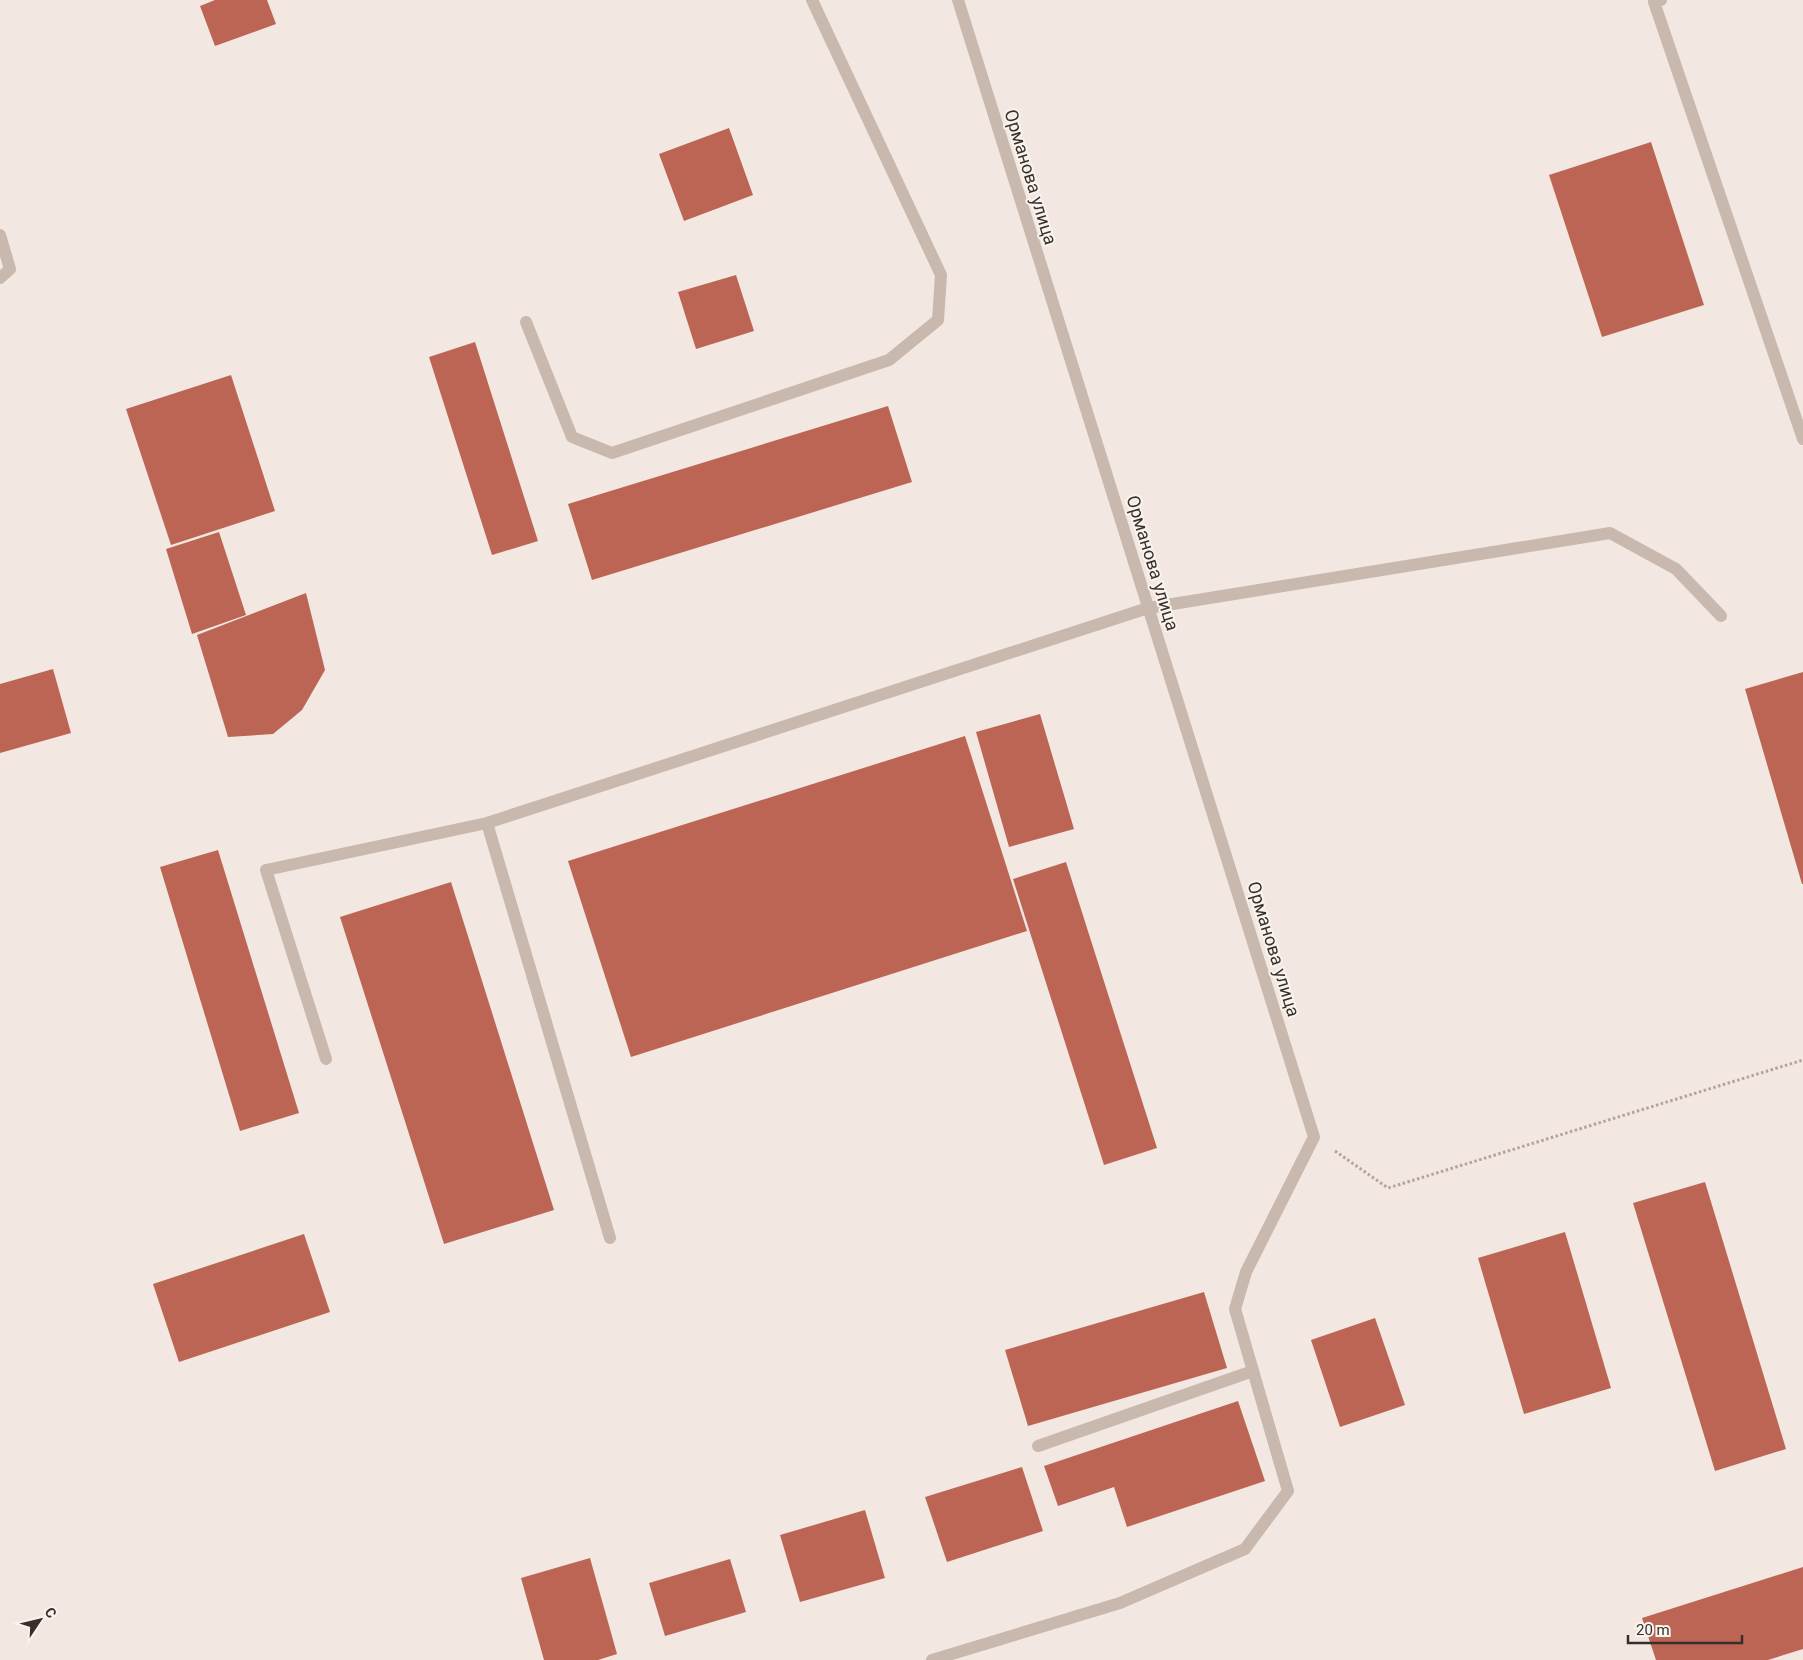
<svg xmlns="http://www.w3.org/2000/svg" width="1803" height="1660" font-family="Roboto,sans-serif">
<style>
.building{fill:#bc6554}
.lines{fill:none;stroke-linecap:round;stroke-linejoin:round}
.path{stroke:#b5a298;stroke-width:3;stroke-dasharray:2.5 2.5;stroke-linecap:butt}
.lane{stroke:#c9b8ad;stroke-width:12}
.street{stroke:#c9b8ad;stroke-width:12}
.labels{text-anchor:middle;dominant-baseline:central;stroke-width:4;stroke-linejoin:round;paint-order:stroke}
.street-label{font-size:18px;fill:#382e2b;stroke:#f9f3ed}
</style>
<rect width="100%" height="100%" fill="#f2e8e1"/>
<path class="building" d="M215 0H267L276 24 215 46 200 6Z
M729 128 753 195 684 221 659 154Z
M1651 142 1704 305 1602 337 1549 175Z
M736 275 754 331 696 349 678 292Z
M475 342 538 541 492 555 429 357Z
M231 375 275 511 171 545 126 409Z
M888 406 912 482 592 580 568 504Z
M219 532 246 615 192 634 166 549Z
M306 593 325 670 302 710 273 734 228 737 197 635Z
M53 669 71 733 0 753V684Z
M1803 672V884H1802L1745 689Z
M1040 714 1074 829 1009 847 976 732Z
M965 736 1027 931 631 1057 568 861Z
M218 850 299 1113 240 1131 160 867Z
M1066 862 1157 1148 1104 1165 1013 879Z
M451 882 554 1210 444 1244 340 917Z
M1705 1182 1786 1449 1715 1471 1633 1203Z
M1565 1232 1611 1388 1524 1414 1478 1258Z
M304 1234 330 1312 179 1362 153 1284Z
M1204 1292 1227 1368 1028 1426 1005 1350Z
M1375 1318 1405 1405 1340 1427 1311 1340Z
M1238 1401 1265 1481 1127 1527 1114 1487 1058 1506 1044 1466Z
M1022 1467 1043 1531 947 1562 925 1497Z
M865 1510 885 1578 800 1602 780 1535Z
M590 1558 617 1654 598 1660H544L521 1578Z
M730 1559 746 1612 665 1636 649 1583Z
M1803 1567V1649L1768 1660H1656L1642 1618Z"/>
<g class="lines">
<path class="path" d="M1335 1151 1388 1188 1803 1060"/>
<path class="lane" d="M0 235 10 269 0 278
M526 322 572 437 612 453 889 360 938 320 941 275 812 0
M1148 608 1610 533 1676 569 1721 616
M1038 1446 1253 1371"/>
<path class="street" d="M1661 0 1654 2 1803 439
M326 1059 266 870 487 823
M610 1238 487 823 1148 608
M932 1660 1120 1603 1245 1549 1288 1491 1235 1309 1246 1272 1314 1137 958 0"/>
</g>
<g class="labels">
<g class="street-label">
<text transform="translate(1031 177) rotate(73)">Орманова улица</text>
<text transform="translate(1153 563) rotate(73)">Орманова улица</text>
<text transform="translate(1274 949) rotate(73)">Орманова улица</text>
</g>
</g>
<g transform="translate(40 1620) rotate(55)" stroke="#f9f3ed" stroke-width="4" paint-order="stroke">
<path d="M0-4L9 19L0 12L-9 19Z" fill="#382e2b"/>
<text y="-8" font-size="14" font-weight="bold" text-anchor="middle" fill="#382e2b">С</text>
</g>
<path d="M1628 1635v8h114v-8" fill="none" stroke="#382e2b" stroke-width="2.5"/>
<text x="1636" y="1635" font-size="15" fill="#382e2b" stroke="#f9f3ed" stroke-width="4" paint-order="stroke">20 m</text>
</svg>
